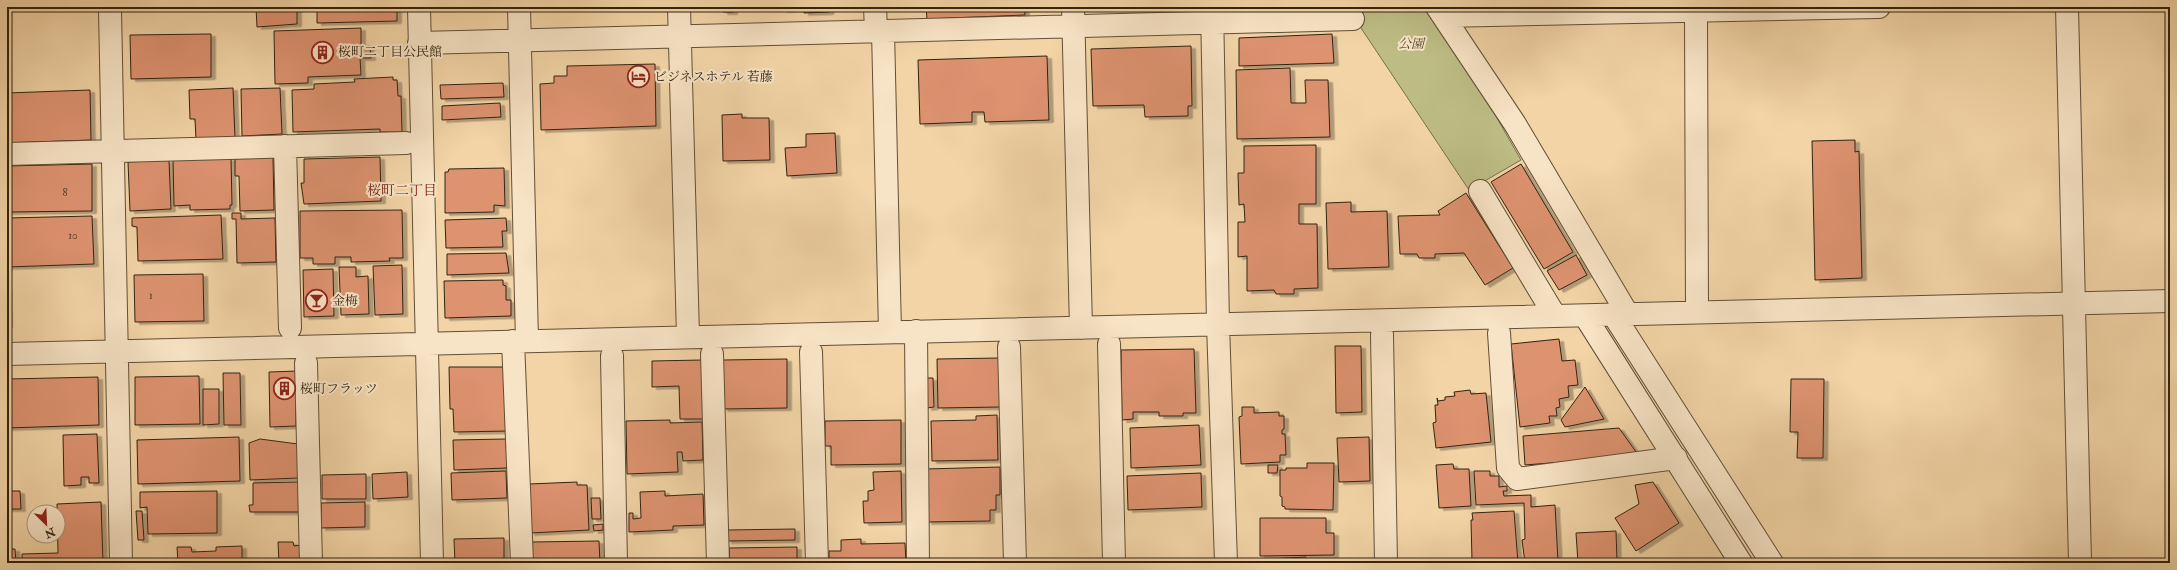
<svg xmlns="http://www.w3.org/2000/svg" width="2177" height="570" font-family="'IM FELL Double Pica','Noto Serif JP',serif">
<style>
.green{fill:#bdbc84;stroke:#77704a}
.building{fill:#dd926f;stroke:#312310;filter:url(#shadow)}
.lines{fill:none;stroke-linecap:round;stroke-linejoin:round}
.minor-casing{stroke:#614f36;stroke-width:24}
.minor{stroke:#f7e3c5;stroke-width:22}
.labels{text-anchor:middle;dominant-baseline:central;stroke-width:4;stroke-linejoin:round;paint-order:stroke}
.number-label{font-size:11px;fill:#5c3f28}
.park-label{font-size:13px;font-style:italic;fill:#54492d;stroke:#f7e3c5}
.poi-label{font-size:13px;fill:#312310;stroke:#f7e3c5;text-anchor:start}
.neighbourhood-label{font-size:14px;fill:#7a1f14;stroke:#f7e3c5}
</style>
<defs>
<filter id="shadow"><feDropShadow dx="4.5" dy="2.5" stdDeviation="0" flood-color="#0004"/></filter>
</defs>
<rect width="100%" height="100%" fill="#f2d4a6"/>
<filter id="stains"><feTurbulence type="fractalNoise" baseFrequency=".005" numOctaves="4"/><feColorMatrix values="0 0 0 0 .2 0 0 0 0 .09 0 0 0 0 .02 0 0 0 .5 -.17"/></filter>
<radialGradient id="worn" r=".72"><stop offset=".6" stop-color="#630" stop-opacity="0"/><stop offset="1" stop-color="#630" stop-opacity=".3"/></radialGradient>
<path class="green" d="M1347 7H1426L1497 118 1521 160 1469 190Z"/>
<path class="building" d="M256 7H314V8L297 9V24L257 27Z
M317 7H397V21L317 23Z
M699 7H755V8H733V12H723V8Z
M783 7H848L830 8 829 12 804 13V9L783 10Z
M926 7H1025V15L927 19Z
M361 28V47L370 46 371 58H360L361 75 308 77V83L275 84 274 31Z
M211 34V77L131 79 130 35Z
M1332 34 1334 63 1239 66V38Z
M1191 46 1192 106H1188V116L1145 117 1144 105 1093 106 1091 49Z
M1047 56 1049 120 985 122 984 112H972V122L920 124 918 60Z
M655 64 656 126 541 130 540 84 554 83V76H567V66Z
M1290 68 1291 103H1306L1305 80H1328L1330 137 1237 139 1236 70Z
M393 77V80H397L398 96H401L402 132H380V129L293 132 292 90 314 89V84L355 82 354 79Z
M503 83 504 97 441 99 440 85Z
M233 88 235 138 196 140 195 119H190L189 90Z
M280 88 282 134 242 136 241 89Z
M90 90 91 140 7 143V93Z
M500 103 501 117 442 120V106Z
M742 114V118H769L770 160 723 161 722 115Z
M835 133 837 173 787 176 785 148 806 147V134Z
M1855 140V152L1859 151 1862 278 1815 280 1812 141Z
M1316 145V204H1299V224H1317L1318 288 1294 289V294H1276L1274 290 1247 291V256L1238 257V222H1245L1244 204 1239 205 1238 173H1244V146Z
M273 157 274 210 240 211 239 176H235V158Z
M380 157 381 201 304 204 301 183H304V159Z
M231 158 232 205H230V209L190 210V205L174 206 173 160Z
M169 160 171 209 130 211 128 162Z
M92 164V211L7 212V166Z
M1521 164 1573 252 1544 269 1491 182Z
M504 168 505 206 494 205V212L445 213V172H448L449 169Z
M1466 193 1513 268 1485 285 1464 253 1435 254V258H1419L1417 254H1400L1398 216 1440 215 1438 211Z
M1351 202V212L1387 211 1389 267 1328 269 1326 203Z
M402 210 403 258H389L390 261 351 262V257H335V264H313V258H300V211Z
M232 213H241V219L275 218 276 262 237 263 236 219H232Z
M221 215 223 259 138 261 137 227 132 226V218Z
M92 216 94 264 7 267V218Z
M506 218 507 231H502L503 247 446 248 445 220Z
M506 253 509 273 447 275V254Z
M1576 255 1587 275 1559 290 1547 271Z
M402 265 403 314 375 315 373 266Z
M339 267H356V277L368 276 369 314 341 315Z
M333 269 334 316 304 317 303 270Z
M203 274 204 321 135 322 134 275Z
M503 280V285L506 286V300H511V316L445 318 444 281Z
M7 287 8 325H7Z
M1559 339 1562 361 1575 360 1578 385 1568 386 1569 397 1559 399 1560 407 1556 408 1557 416H1549L1550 423 1520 427 1511 344Z
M1335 346H1361L1362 412 1336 413Z
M1194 349 1196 413H1183V416H1159V412H1133V419L1122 420 1121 350Z
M1000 358V407L938 408 937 359Z
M787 359V408L723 409V360Z
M702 360 703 419H680L679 386 652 387V361Z
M449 367H506L509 431 454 432 453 409H450Z
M298 371 299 406 296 407V426L270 427 269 372Z
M223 373H240L241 425H224Z
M199 376 200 424 135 425V377Z
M98 377 99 425 7 428V379Z
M926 378H933L934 407 927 408Z
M1791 379H1824L1823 458H1797L1798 432H1790Z
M1585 387 1604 419 1565 427 1561 420Z
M203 389H219V424L203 425Z
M1470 390 1471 394 1486 393 1491 442 1436 448 1433 423 1436 422 1435 405H1438L1437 398 1438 401 1445 400V397L1455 396 1454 392Z
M1242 407H1254V413L1279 412V416H1284V429L1282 430V434H1285L1286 455H1280V462L1241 464 1239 417 1242 416Z
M997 415 998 460 932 461 931 421 976 420V416Z
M670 420V423L702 422 703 460 683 461 682 452H677L678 472 627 474 626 421Z
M901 420V464L831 465V446H825V421Z
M1199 425 1201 465 1131 468 1130 428Z
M1619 428 1639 456 1525 465 1523 436Z
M97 434 99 483H89V477H81V485L64 486 63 435Z
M239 437 240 481 138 484 137 440Z
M1369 437 1370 481 1339 482 1337 438Z
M260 439 298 444V478L250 480 249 443Z
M506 439 507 468 454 470 453 440Z
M1307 463H1334L1333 510 1285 509V507L1282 506V497L1280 496V470H1286V468H1307Z
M1453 464 1454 469H1469L1471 506 1439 508 1436 465Z
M1268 465H1278L1277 473H1268Z
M1000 467V495H996V510H990V521L927 522 925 469Z
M506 471 507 498 452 500 451 473Z
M901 471 902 522 864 523 863 501H868V491L874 490 873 472Z
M1474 471H1490V476H1499V487L1507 486V491H1503L1504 496 1531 495V507L1555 505 1558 561 1525 563 1522 540 1525 539 1524 503 1476 505Z
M407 472 408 497 373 499 372 474Z
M1201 473 1202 507 1128 510 1127 476Z
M366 474V499H322V475Z
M299 482 300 512H250L249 505H253V483Z
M577 482V485H587L589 530 530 533 529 484Z
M1653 482 1679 523 1636 551 1615 518 1639 504 1635 485Z
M7 491H20L21 509H7Z
M217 491V533L148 534 147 507 140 508V492Z
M665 491V496L703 494 704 525 673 526V530L629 532V513H633V519L641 518 640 492Z
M591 498H600L601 519H592Z
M101 502 103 563H22V554L58 553 57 504Z
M365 502V527L321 528V503Z
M136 511H142L144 540H138Z
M1514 511 1518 563H1510V559L1472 561 1471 520H1473L1472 513Z
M1260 518H1326V533H1334V555L1260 556Z
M603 524V530L594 531 593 525Z
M795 529V540L727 541V530Z
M1616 531 1617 561 1578 563 1576 533Z
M504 538V563H455L454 539Z
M861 539V544L905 543 906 563H829V551H841V540Z
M599 541 600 563H532V542Z
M278 542H293L294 546 302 545 303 563H279Z
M242 546V563H178L177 547H191L192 552 216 551V547Z
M797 547V563H730L729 548Z
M7 549H15L16 563H7Z
M1306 557V563H1246V560Z"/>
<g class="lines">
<defs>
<path id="minor" d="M419 7 432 563
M519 7 527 341
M679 7 688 336
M875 7 876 30
M1073 7 1081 328
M1212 7 1218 324 1226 563
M1437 7 1515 124 1627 313
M2067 7 2080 563
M110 10 121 563
M1696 10 1697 312
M1443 16 1879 7
M883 31 890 332
M419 43 1353 19
M285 146 290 328
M7 154 406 143
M1480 191 1555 316
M1613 314 1772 563
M1585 316 1741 563
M916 331 918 563
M1499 333 1508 468 1517 479 1676 458
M1382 335 1386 563
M513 341 522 563
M1109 344 1114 563
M1009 347 1015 563
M811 352 817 563
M7 354 2170 301
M712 354 718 563
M612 356 616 563
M306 363 311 563"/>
</defs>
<use href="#minor" class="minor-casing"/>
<use href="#minor" class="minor"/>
</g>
<defs>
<symbol id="building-ring" viewBox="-11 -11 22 22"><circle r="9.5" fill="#f7e3c5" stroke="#8f2418" stroke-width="1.5"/><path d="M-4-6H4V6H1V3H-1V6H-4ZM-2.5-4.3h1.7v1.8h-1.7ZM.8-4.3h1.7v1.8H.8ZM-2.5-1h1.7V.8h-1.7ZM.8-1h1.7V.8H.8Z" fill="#8f2418"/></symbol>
<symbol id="hotel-ring" viewBox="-11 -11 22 22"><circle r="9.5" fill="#f7e3c5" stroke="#8f2418" stroke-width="1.5"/><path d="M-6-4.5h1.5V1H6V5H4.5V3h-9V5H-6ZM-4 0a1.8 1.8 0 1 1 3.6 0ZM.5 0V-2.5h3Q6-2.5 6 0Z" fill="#8f2418"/></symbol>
<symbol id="bar-ring" viewBox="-11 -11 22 22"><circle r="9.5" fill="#f7e3c5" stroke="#8f2418" stroke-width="1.5"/><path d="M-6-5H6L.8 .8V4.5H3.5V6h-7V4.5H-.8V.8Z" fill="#8f2418"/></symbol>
</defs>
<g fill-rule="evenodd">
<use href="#building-ring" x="310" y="40" width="25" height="25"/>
<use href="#hotel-ring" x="626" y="64" width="25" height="25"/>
<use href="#bar-ring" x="304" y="288" width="25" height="25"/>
<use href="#building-ring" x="272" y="376" width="25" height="25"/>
</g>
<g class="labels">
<g class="number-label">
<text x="65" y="192">8</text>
<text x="73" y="235">10</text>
<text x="151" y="295">1</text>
</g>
<g class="park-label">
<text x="1411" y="44">公園</text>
</g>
<g class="poi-label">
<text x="338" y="52">桜町二丁目公民館</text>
<text x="654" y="77">ビジネスホテル 若藤</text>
<text x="332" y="301">金梅</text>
<text x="300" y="389">桜町フラッツ</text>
</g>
<g class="neighbourhood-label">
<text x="402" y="190">桜町二丁目</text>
</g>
</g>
<rect width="2177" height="570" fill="none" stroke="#f2d4a6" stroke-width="24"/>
<rect x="8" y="8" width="2161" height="554" fill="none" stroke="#312310" stroke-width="2"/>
<rect x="12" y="12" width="2153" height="546" fill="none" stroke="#312310"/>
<g transform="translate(46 524) rotate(156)"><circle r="19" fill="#f7e3c5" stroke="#a8967d"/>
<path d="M0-3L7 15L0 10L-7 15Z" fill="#8f2418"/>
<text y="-6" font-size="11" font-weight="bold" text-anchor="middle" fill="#312310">N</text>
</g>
<rect width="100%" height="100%" filter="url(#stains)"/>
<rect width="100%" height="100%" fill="url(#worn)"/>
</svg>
